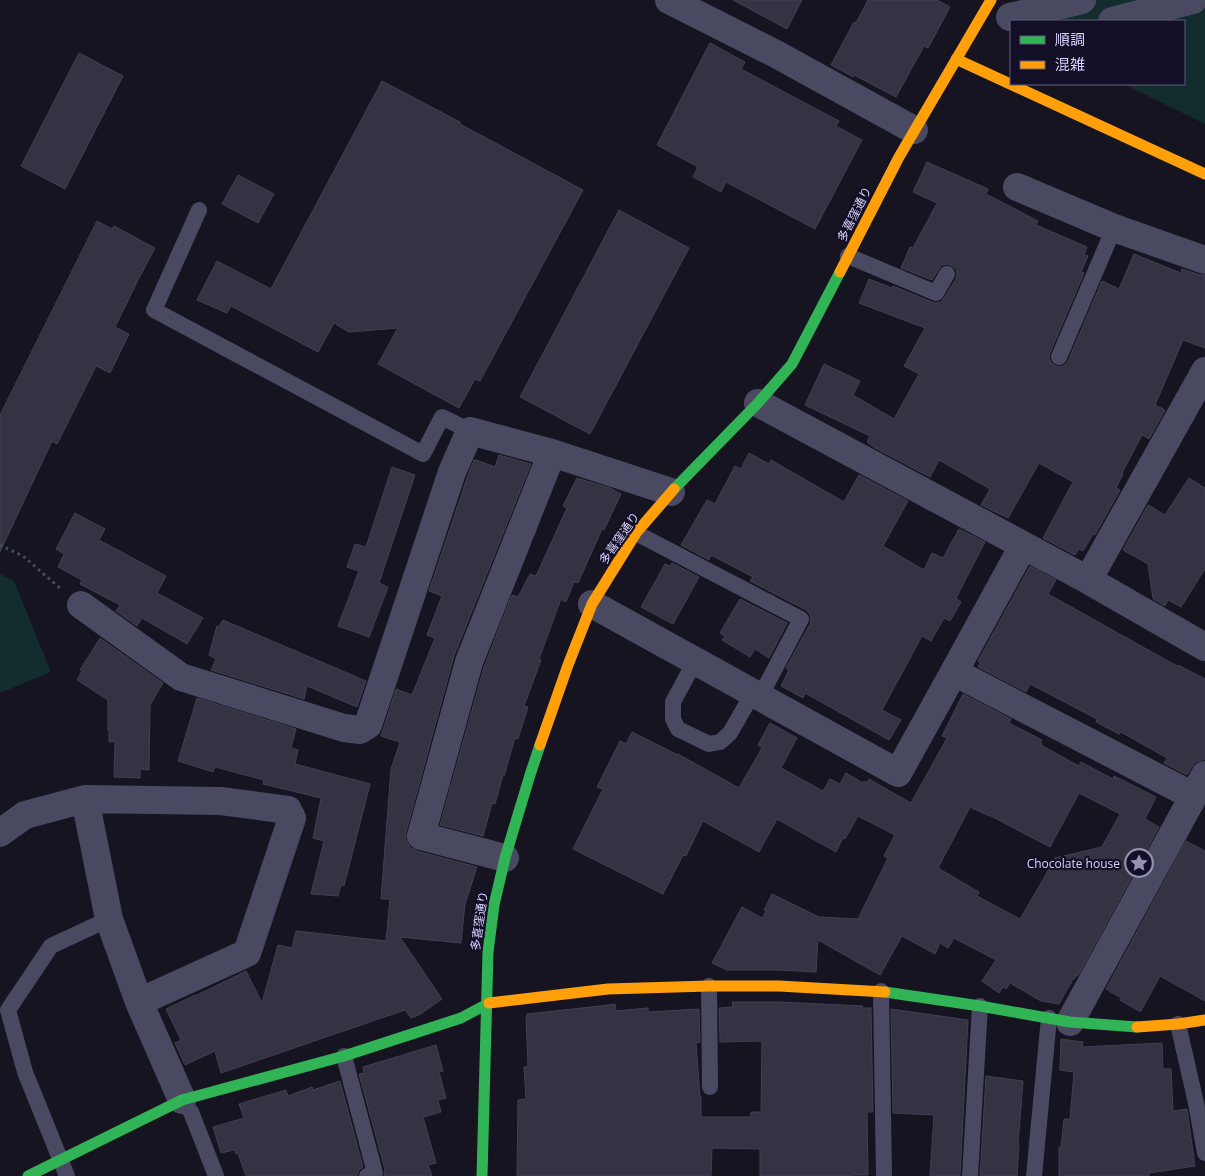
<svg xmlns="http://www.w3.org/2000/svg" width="1205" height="1176" font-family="'Open Sans','Noto Sans JP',sans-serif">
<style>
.green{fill:#132c2d}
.building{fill:#343243;stroke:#433f54;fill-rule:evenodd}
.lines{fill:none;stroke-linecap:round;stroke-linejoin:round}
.path{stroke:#44505f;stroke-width:3;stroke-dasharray:2.5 4;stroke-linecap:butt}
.lane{stroke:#4a4962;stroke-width:16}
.street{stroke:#4a4962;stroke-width:28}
.fast{stroke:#30b455;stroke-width:11}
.slow{stroke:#ff9f0a;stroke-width:11}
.labels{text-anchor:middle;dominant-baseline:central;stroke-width:4.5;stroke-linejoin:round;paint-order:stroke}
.street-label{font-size:12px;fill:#d9d4ff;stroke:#130f26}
.poi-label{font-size:12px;fill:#d9d4ff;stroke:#130f26;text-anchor:end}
</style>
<rect width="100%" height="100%" fill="#161421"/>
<path class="green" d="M1040 0H1205V124L1124 84H1184V21H1046Z
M0 574 14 581 51 672 0 693Z"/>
<path class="building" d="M733 0H802L787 29Z
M868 0H937L950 7 928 48 924 46 896 97 854 75 853 77 831 65 854 22 856 23Z
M710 43 745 62 741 69 839 121 836 126 862 140 815 229 726 182 721 192 693 177 698 167 657 145Z
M79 53 123 76 65 189 21 166Z
M382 81 460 122V124L583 190 480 381 475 379 459 408 378 364 398 328 349 332 334 323 318 352 231 306 227 313 197 300 217 261 271 289Z
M927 162 988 189 986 194 1038 221 1036 225 1087 247 1084 255 1088 256 1081 272 1084 273 1050 353 1049 358 1051 363 1056 366 1060 367 1065 365 1068 361 1102 281 1119 289 1134 254 1181 273 1182 269 1200 275H1205V348L1183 340 1155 405 1165 410 1149 439 1142 435 1122 473 1123 474 1116 488 1120 490 1095 535 1093 534 1083 551 1079 549 1075 555 1043 538 1073 482 1039 463 1008 518 981 505 990 489 939 460 930 477 875 448 867 442 870 436 805 405 824 364 860 381 853 395 894 419 919 374 904 366 925 328 859 303 869 279 892 288 893 286 932 302 936 303 941 302 944 298 956 279 957 274 956 269 952 266 948 264 942 265 939 269 932 280 901 268 910 247 913 248 937 203 913 192Z
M238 175 274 194 258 223 222 204Z
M619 210 689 248 590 434 520 397Z
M97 221 112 229 114 226 155 248 139 278 115 327 129 334 110 373 96 366 57 444 52 441 0 552V415Z
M749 453 769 464 771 460 844 502 859 475 908 501 883 546 924 570 932 553 943 558 959 529 985 542 956 598 961 602 950 621 944 618 931 641 922 636 882 710 901 720 889 740 805 693 803 698 781 686 789 670 786 668 810 624 811 618 809 613 806 610 750 581 753 577 711 555 709 560 681 545 707 500 715 504 735 466 741 469Z
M499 455 531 464 454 656 406 832V840L410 847 417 851 477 867 465 904 461 943 400 937 442 999 419 1015 411 1018 405 1010 221 1073 215 1051 185 1065 175 1043 181 1040 166 1009 195 995V996L246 971 262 1003 278 945 292 948 296 931 386 941 390 899H381L391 769 400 742 381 736 396 689 412 695 435 638 427 635 442 596 429 591 467 478 474 460H476L495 467Z
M392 467 415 475 379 583 388 587 369 637 338 626 359 571 347 567 355 544 366 547Z
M577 478 610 488 621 494 604 530 602 529 578 583 574 582 566 602 561 599 539 659 541 660 524 706 528 707 518 739 515 738 504 776 503 775 495 804 492 803 483 836 440 825 484 667 512 595 518 597 530 574 536 576 567 508 563 506Z
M1189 478 1205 488V569L1181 607 1168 600 1165 606 1153 599 1148 564 1123 550 1148 505 1165 515Z
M75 513 105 529 99 540 166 576 157 593 203 618 187 644 142 618 137 626 116 611 120 605 80 584 82 580 58 567 64 554 56 549Z
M672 563 699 577 673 624 641 607 665 564 670 566Z
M1030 566 1056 580 1048 594 1177 666 1178 665 1205 679V759L1196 762 1191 768 1187 775 1164 763 1167 758 1121 732 1119 734 1096 722 1097 719 1030 684 1026 692 978 667 980 663 978 661Z
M740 599 787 623 769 658 755 649 750 657 722 640 725 636 720 633Z
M223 620 366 681 357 707 307 686 304 699 211 670 216 659 209 655 217 626 219 627Z
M100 638 163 683 150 705 149 770 140 769V778L114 777 115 741 109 742V730H108V700L77 680 82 671 80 670Z
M963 694 1011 719 1009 723 1042 740 1040 743 1042 744 1041 745 1079 766 1081 762 1113 779 1114 776 1156 797 1145 819 1159 827 1079 974 1072 981 1059 1004 1041 1001 1010 983 1006 989 1003 987 999 993 982 981 996 960 954 938 948 948 940 943 935 954 902 936 880 975 818 940 816 972 780 970H727L712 963 742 907 762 918 766 911 764 910 772 894 819 917 858 919 888 858 884 856 895 835 858 816 845 839 843 838 836 852 777 819 759 852 703 821 686 856 683 855 663 894 573 849 603 789 597 787 620 741 626 744 632 732 678 755V754L739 788 762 748 758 745 770 723 797 738 781 768 823 791 830 779 840 784 846 773 863 783 864 781 867 783 869 779 911 803 947 738 942 736ZM1079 793 1120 814 1102 847 1055 858 1044 878 1020 919 977 896 979 892 938 868 970 807 989 816V815L1050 847Z
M197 698 296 729 291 748 298 750 295 764 370 784 344 886 341 885 338 896 311 894 324 841 313 838 321 798 263 784 264 780 215 767 213 772 178 761Z
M1186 841 1205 851V1001L1160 976 1141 1011H1139L1120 1000 1121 998 1106 989Z
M732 1002H779L863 1006 862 1008H871L873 1112H867L868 1175H852V1176H760V1149L712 1148 711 1176H517L518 1100 526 1099 524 1067H528L526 1017H527V1014L609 1005 615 1004 616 1011 648 1008V1012L699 1009 700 1042 696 1043 700 1097H701V1117H751V1112H761L762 1041 720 1042 719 1008 733 1007Z
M891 1009 968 1020 960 1176H930L934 1115 893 1113Z
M1061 1039 1083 1042 1082 1047 1162 1043 1163 1069H1171L1173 1111 1187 1109 1195 1166 1149 1173V1176H1059V1147H1061L1064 1119H1070L1074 1072 1060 1070Z
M436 1045 443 1071 439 1072 446 1098 438 1100 441 1112 423 1117 436 1163 428 1165 432 1176H384L385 1170 359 1074 364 1073 363 1067Z
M986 1076 1023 1081 1018 1145H1019L1017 1176H980Z
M340 1081 363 1167 359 1170 357 1176H246L238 1153 236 1154 234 1150 221 1153 213 1127 244 1118 239 1104 286 1090 288 1096 312 1087 313 1090Z"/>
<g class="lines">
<path class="path" d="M0 545 23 556 61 589"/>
<path class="lane" d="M199 210 154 310 423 454 442 417 470 431
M848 256 936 293 947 274
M1059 357 1114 228
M636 533 801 619 760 697
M695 661 673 702V719L678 729 709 744 720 742 730 733 753 693
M709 986 710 1087
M881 991 884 1176
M1178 1024 1196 1103 1205 1153
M344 1056 375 1173 367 1176
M182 1100 191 1112 216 1176
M67 1176 25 1072 8 1010 51 946 109 919
M970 1176 980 1006
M1034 1176 1049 1018"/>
<path class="street" d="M669 0 776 54 914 130
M1010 17 1082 0
M1112 21 1193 0
M1017 187 1114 228 1205 260
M758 403 1088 580 1205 647
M1088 580 1205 371
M592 604 898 773 954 672 1023 546
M81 605 181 677 344 728 360 730 368 725 452 472 470 431 552 453 671 492
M954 672 1193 796
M85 799 109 919 139 1002 182 1100
M0 833 25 815 85 799 221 801 288 810 292 818 247 953 139 1002
M505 858 421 836 469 662 552 453
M1070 1022 1205 775"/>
<path class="fast" d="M674 489 758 403 792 364 840 272
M885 992 980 1006 1070 1022 1137 1027
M28 1176 182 1100 344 1056 461 1018 489 1003
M482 1176 488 952 494 905 505 858 530 775 540 745"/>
<path class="slow" d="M956 59 1205 174
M840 272 899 157 991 0
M540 745 568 665 592 604 636 533 674 489
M489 1003 608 989 709 986H779L885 992
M1137 1027 1178 1024 1205 1020"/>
</g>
<defs>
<symbol id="sight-ring" viewBox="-11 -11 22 22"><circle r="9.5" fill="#130f26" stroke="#9591b1" stroke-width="1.5"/><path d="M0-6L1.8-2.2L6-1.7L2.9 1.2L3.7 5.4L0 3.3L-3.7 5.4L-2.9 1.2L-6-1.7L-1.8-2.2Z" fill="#9591b1"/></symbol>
</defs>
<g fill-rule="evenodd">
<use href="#sight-ring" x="1123" y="847" width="32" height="32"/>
</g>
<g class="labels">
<g class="street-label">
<text transform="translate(854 214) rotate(-63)">多喜窪通り</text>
<text transform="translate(619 538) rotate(-55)">多喜窪通り</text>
<text transform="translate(479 921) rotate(-82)">多喜窪通り</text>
</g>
<g class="poi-label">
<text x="1120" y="863">Chocolate house</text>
</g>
</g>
<rect x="1010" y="20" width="175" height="65" fill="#130f26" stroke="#625e7d"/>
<rect x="1020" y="36" width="25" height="8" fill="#30b455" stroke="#625e7d"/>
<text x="1055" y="45" font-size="15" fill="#d9d4ff">順調</text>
<rect x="1020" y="61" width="25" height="8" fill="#ff9f0a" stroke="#625e7d"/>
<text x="1055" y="70" font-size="15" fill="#d9d4ff">混雑</text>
</svg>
